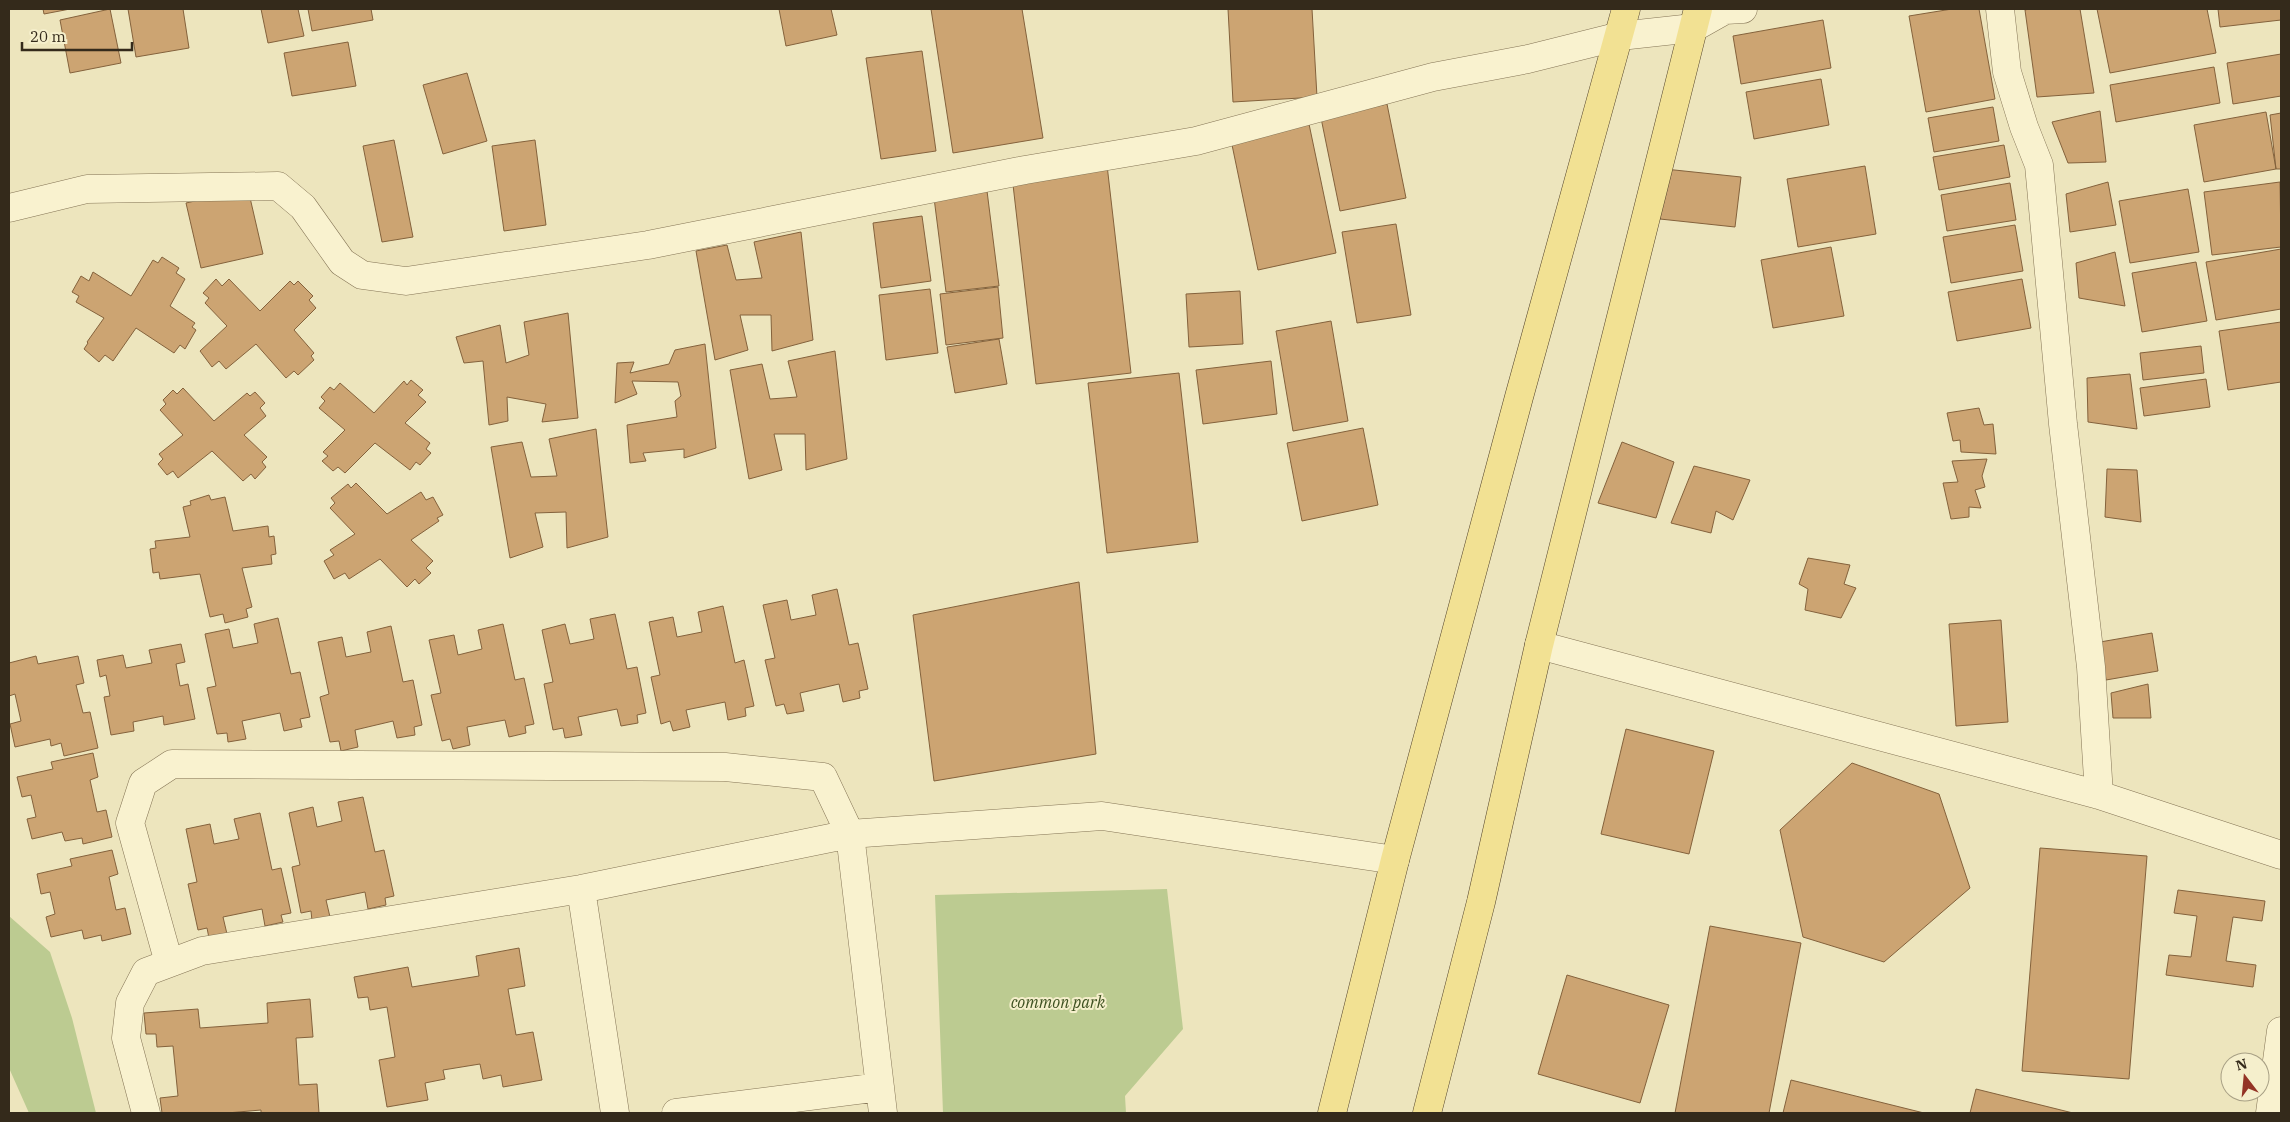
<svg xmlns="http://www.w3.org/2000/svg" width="2290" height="1122" font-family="'IBM Plex Serif',serif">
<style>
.green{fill:#bccb91}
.building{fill:#cca472;stroke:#84623c}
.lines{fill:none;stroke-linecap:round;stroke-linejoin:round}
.minor-casing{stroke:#857556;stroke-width:29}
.major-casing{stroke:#52422b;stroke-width:29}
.minor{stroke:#f9f2cf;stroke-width:28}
.major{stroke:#f2e193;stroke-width:28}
.labels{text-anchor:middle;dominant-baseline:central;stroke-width:4;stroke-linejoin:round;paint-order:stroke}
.park-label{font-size:16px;font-style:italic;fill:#3e5121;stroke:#f5efcc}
</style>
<rect width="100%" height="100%" fill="#ede5bd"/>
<path class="green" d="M1167 889 1183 1029 1125 1096 1126 1113H943L935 895Z
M9 916 50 952 72 1018 96 1113H29L9 1068Z"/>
<path class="building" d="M43 9H70L44 14Z
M110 9 121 63 70 73 60 20Z
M128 9H183L189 48 136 57Z
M261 9H298L304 36 268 43Z
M308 9H371L373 20 312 31Z
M779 9H831L837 35 786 46Z
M931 9H1022L1043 138 953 153Z
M1228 9H1312L1317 97 1233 102Z
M1952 9H1979L1995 99 1926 112 1909 16Z
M2029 9H2080L2094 93 2037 97 2025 10Z
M2097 9H2207L2216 53 2110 73Z
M2218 9H2281V20L2220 27Z
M1823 20 1831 68 1741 84 1733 36Z
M348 42 356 86 292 96 284 53Z
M922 51 936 151 881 159 866 58Z
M2281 54V96L2233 104 2227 63Z
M2214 67 2220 103 2116 122 2110 85Z
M467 73 487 141 443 154 423 85Z
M1821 79 1829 125 1754 139 1746 92Z
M1387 104 1406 198 1340 211 1321 118Z
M1993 107 1999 141 1934 152 1928 118Z
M2100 111 2106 162 2068 163 2052 122Z
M2266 112 2276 169 2204 182 2194 125Z
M2281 113V169H2276L2270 115Z
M1309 124 1336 253 1258 270 1231 140Z
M394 140 413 237 382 242 363 146Z
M535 140 546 225 504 231 492 146Z
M2004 145 2010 177 1939 190 1933 157Z
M1107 165 1131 373 1036 384 1012 176Z
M1865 166 1876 234 1798 247 1787 179Z
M1665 169 1741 177 1735 227 1660 219Z
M2108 182 2116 225 2070 232 2066 194Z
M2280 182 2281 247 2212 255 2204 192Z
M986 183 999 286 946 292 933 190Z
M2010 183 2016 220 1947 231 1941 195Z
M248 189 263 254 201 268 186 203Z
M2188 189 2199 252 2130 263 2119 201Z
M922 216 931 281 881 288 873 223Z
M1396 224 1411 315 1357 323 1342 232Z
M2015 225 2023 271 1951 283 1943 237Z
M801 232 813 340 772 351 771 315H740L748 350 715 360 696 251 727 245 736 280 762 278 754 242Z
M1831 247 1844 316 1773 328 1761 260Z
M2281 249V309L2216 320 2206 262Z
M2115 252 2125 306 2079 298 2076 263Z
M162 257 179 268 176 273 185 279 170 306 195 323 192 327 196 330 185 349 180 345 174 353 136 328 113 361 105 355 99 362 84 349 88 343 87 342 104 318 76 302 79 296 72 292 81 276 89 281 93 272 131 296 153 260 158 263Z
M2196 262 2207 321 2142 332 2132 273Z
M216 279 222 286 229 279 260 311 290 281 294 285 298 281 313 296 309 300 316 308 294 330 314 353 311 356 314 360 298 375 294 371 286 378 256 344 226 369 219 361 212 367 200 351 227 326 205 303 209 298 203 293Z
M2022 279 2031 328 1957 341 1948 292Z
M998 287 1003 338 946 345 940 294Z
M930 289 938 353 886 360 879 295Z
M1240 291 1243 344 1189 347 1186 294Z
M568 313 578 418 542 422 546 404 507 397 508 421 489 425 483 361 464 363 456 337 500 325 506 363 529 355 524 322Z
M1331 321 1348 421 1293 431 1276 331Z
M2281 322V382L2228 390 2219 331Z
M999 339 1007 384 955 393 947 347Z
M705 344 716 448 684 458V449L643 453 646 461 630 463 627 425 677 417 675 401 681 396 678 382 632 381 637 394 615 403 617 363 634 362 630 373 669 364 675 350Z
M2201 346 2204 373 2143 380 2140 353Z
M835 351 847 459 806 470 805 434H774L782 470 749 479 730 370 762 364 770 399 797 397 788 361Z
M1271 361 1277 414 1203 424 1196 370Z
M1179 373 1198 542 1107 553 1088 383Z
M2130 374 2137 429 2088 422 2087 378Z
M2206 379 2210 407 2144 416 2140 388Z
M411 380 423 390 418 395 426 402 405 423 430 443 426 449 431 453 420 465 416 462 410 470 375 443 345 473 338 467 333 471 322 461 328 456 323 452 345 430 319 408 325 401 321 397 330 387 334 390 340 383 374 413 404 381 407 385Z
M183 388 214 421 247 393 250 396 255 392 265 403 260 408 266 416 244 435 267 457 262 462 266 467 255 479 251 474 243 481 212 451 178 478 173 471 167 475 158 464 163 459 159 454 183 435 160 410 166 404 163 400 173 390 177 394Z
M1979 408 1984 425 1993 424 1996 454 1961 452 1960 440 1953 441 1947 413Z
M1363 428 1378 505 1302 521 1287 443Z
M596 429 608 537 567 548 566 512 535 513 543 547 510 558 491 447 522 442 531 477 557 476 549 439Z
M1622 442 1674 462 1656 518 1598 503Z
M1987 459 1982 476 1985 487 1975 490 1981 508 1969 507V517L1951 519 1943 483 1958 482 1952 461Z
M1694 466 1750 480 1733 520 1716 511 1711 533 1671 523Z
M2107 469 2137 470 2141 522 2105 517Z
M356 483 387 514 421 492 426 500 433 497 443 515 437 518 439 521 411 540 433 561 426 568 431 573 419 584 415 579 407 587 380 559 349 579 345 573 334 579 324 561 334 555 330 550 355 534 330 508 335 503 331 498 348 484 351 488Z
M209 495 211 500 225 497 233 531 268 526 269 537 274 536 276 554 271 555 272 564 242 568 252 607 246 609 248 617 225 623 223 614 210 617 200 574 160 579 159 572 153 573 150 549 156 548 155 541 190 537 183 507 191 505 190 501Z
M1808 558 1850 565 1844 584 1856 588 1841 618 1805 610 1808 589 1799 584Z
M1079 582 1096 754 934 781 913 615Z
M837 589 849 645 858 643 868 689 859 691 860 698 843 702 839 684 800 693 804 711 787 714 784 704 776 706 765 660 775 658 763 605 787 600 791 620 816 615 812 595Z
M723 606 735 663 744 660 754 706 745 708 746 716 728 720 725 702 686 710 690 727 673 731 670 721 661 724 651 677 660 675 649 622 673 617 677 637 702 632 698 612Z
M615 614 627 669 637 667 646 713 637 715 638 723 621 726 617 709 578 717 582 735 565 738 563 728 553 730 544 684 553 682 542 630 565 624 570 644 594 639 590 619Z
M278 618 291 674 300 672 310 717 300 719 302 727 284 731 280 713 242 721 246 739 228 742 227 733 217 734 207 688 216 686 205 634 229 629 233 648 258 643 254 624Z
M2001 620 2008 722 1956 726 1949 624Z
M503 624 515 680 524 678 534 724 525 726 526 733 509 737 505 720 467 727 470 745 453 749 450 739 442 741 431 695 441 693 429 640 454 635 458 655 482 649 478 630Z
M391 626 403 682 413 680 422 725 414 727 415 735 397 738 393 721 355 730 358 747 341 751 339 741 330 742 320 697 329 694 318 642 342 637 346 657 371 652 367 632Z
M2152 633 2158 671 2106 680 2100 642Z
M181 644 185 662 176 664 180 686 188 684 195 719 164 725 163 716 133 722 134 731 111 735 104 697 110 696 106 675 100 677 97 660 123 655 126 668 152 663 149 650Z
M36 656 38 664 78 656 84 683 76 685 83 713 90 712 98 748 64 756 61 743 51 746 50 739 15 747 10 724 21 721 15 694 9 696V663Z
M2148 684 2151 718H2113L2111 693Z
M1626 729 1714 751 1689 854 1601 834Z
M93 753 98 777 90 780 97 812 106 810 112 837 83 844 82 838 65 841 62 832 32 839 27 819 36 817 31 795 22 797 17 777 53 769 51 762Z
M1852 763 1939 794 1970 888 1884 962 1803 937 1780 830Z
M363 797 375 852 384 850 394 896 385 898 386 905 368 909 365 892 326 900 330 917 312 921 311 911 301 913 292 867 300 865 289 813 313 807 317 827 342 821 338 802Z
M260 813 272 870 281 868 291 913 281 915 283 922 265 926 262 909 223 917 227 934 209 938 207 928 198 930 188 884 197 882 186 829 210 824 214 844 239 839 234 819Z
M2040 848 2147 856 2129 1079 2022 1071Z
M112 850 118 874 109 877 116 910 125 908 131 934 102 941 101 935 84 939 82 930 51 937 46 917 55 914 50 892 41 894 37 874 72 866 70 859Z
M2178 890 2265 901 2262 921 2233 917 2226 961 2256 965 2253 987 2166 975 2169 955 2191 957 2197 916 2174 913Z
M1710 926 1801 943 1769 1113H1675Z
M519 948 525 986 508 989 516 1035 533 1032 542 1080 503 1087 501 1075 483 1079 480 1064 443 1070 445 1079 425 1083 428 1100 387 1107 379 1060 395 1057 387 1007 370 1010 368 997 358 998 354 977 408 967 412 987 479 976 476 956Z
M1567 975 1669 1005 1640 1103 1538 1074Z
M310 999 313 1037 296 1038 299 1085 317 1084 319 1113H261V1110L227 1113H162L160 1098 178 1096 173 1046 157 1047 156 1034H146L144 1013 198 1009 200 1028 268 1023 267 1003Z
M1791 1080 1924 1113H1783Z
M1976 1089 2073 1113H1970Z"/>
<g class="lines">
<defs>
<path id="minor" d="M2000 9 2007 72 2024 127 2039 165 2063 424 2091 667 2099 795
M9 208 87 189 278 186 303 207 342 262 362 275 406 281 648 245 1025 170 1196 141 1433 77 1528 59 1620 36 1693 28 1725 10 1743 9
M1539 645 2099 795 2281 855
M581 889 615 1113
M169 963 130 823 143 783 172 764 725 767 823 777 850 834 883 1113
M146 1113 126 1038 130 1003 146 972 202 951 581 889 850 834 1102 816 1395 860
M676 1113 880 1087
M2270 1113 2281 1031"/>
<path id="major" d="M1332 1113 1395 860 1519 397 1626 9
M1427 1113 1481 902 1539 645 1698 9"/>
</defs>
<use href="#minor" class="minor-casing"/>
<use href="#major" class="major-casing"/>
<use href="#minor" class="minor"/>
<use href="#major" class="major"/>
</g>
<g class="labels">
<g class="park-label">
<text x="1058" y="1002">common park</text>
</g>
</g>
<rect width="2290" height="1122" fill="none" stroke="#342a1b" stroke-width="20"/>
<g transform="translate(2245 1077) rotate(344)"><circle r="24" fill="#f5efcc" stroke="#a8a085"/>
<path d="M0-4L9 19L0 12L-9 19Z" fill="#943426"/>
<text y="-8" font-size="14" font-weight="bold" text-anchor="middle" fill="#342a1b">N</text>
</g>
<path d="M22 42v8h110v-8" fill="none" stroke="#342a1b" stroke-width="2.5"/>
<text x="30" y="42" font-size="15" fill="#342a1b" stroke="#f5efcc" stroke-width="4" paint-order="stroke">20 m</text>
</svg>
